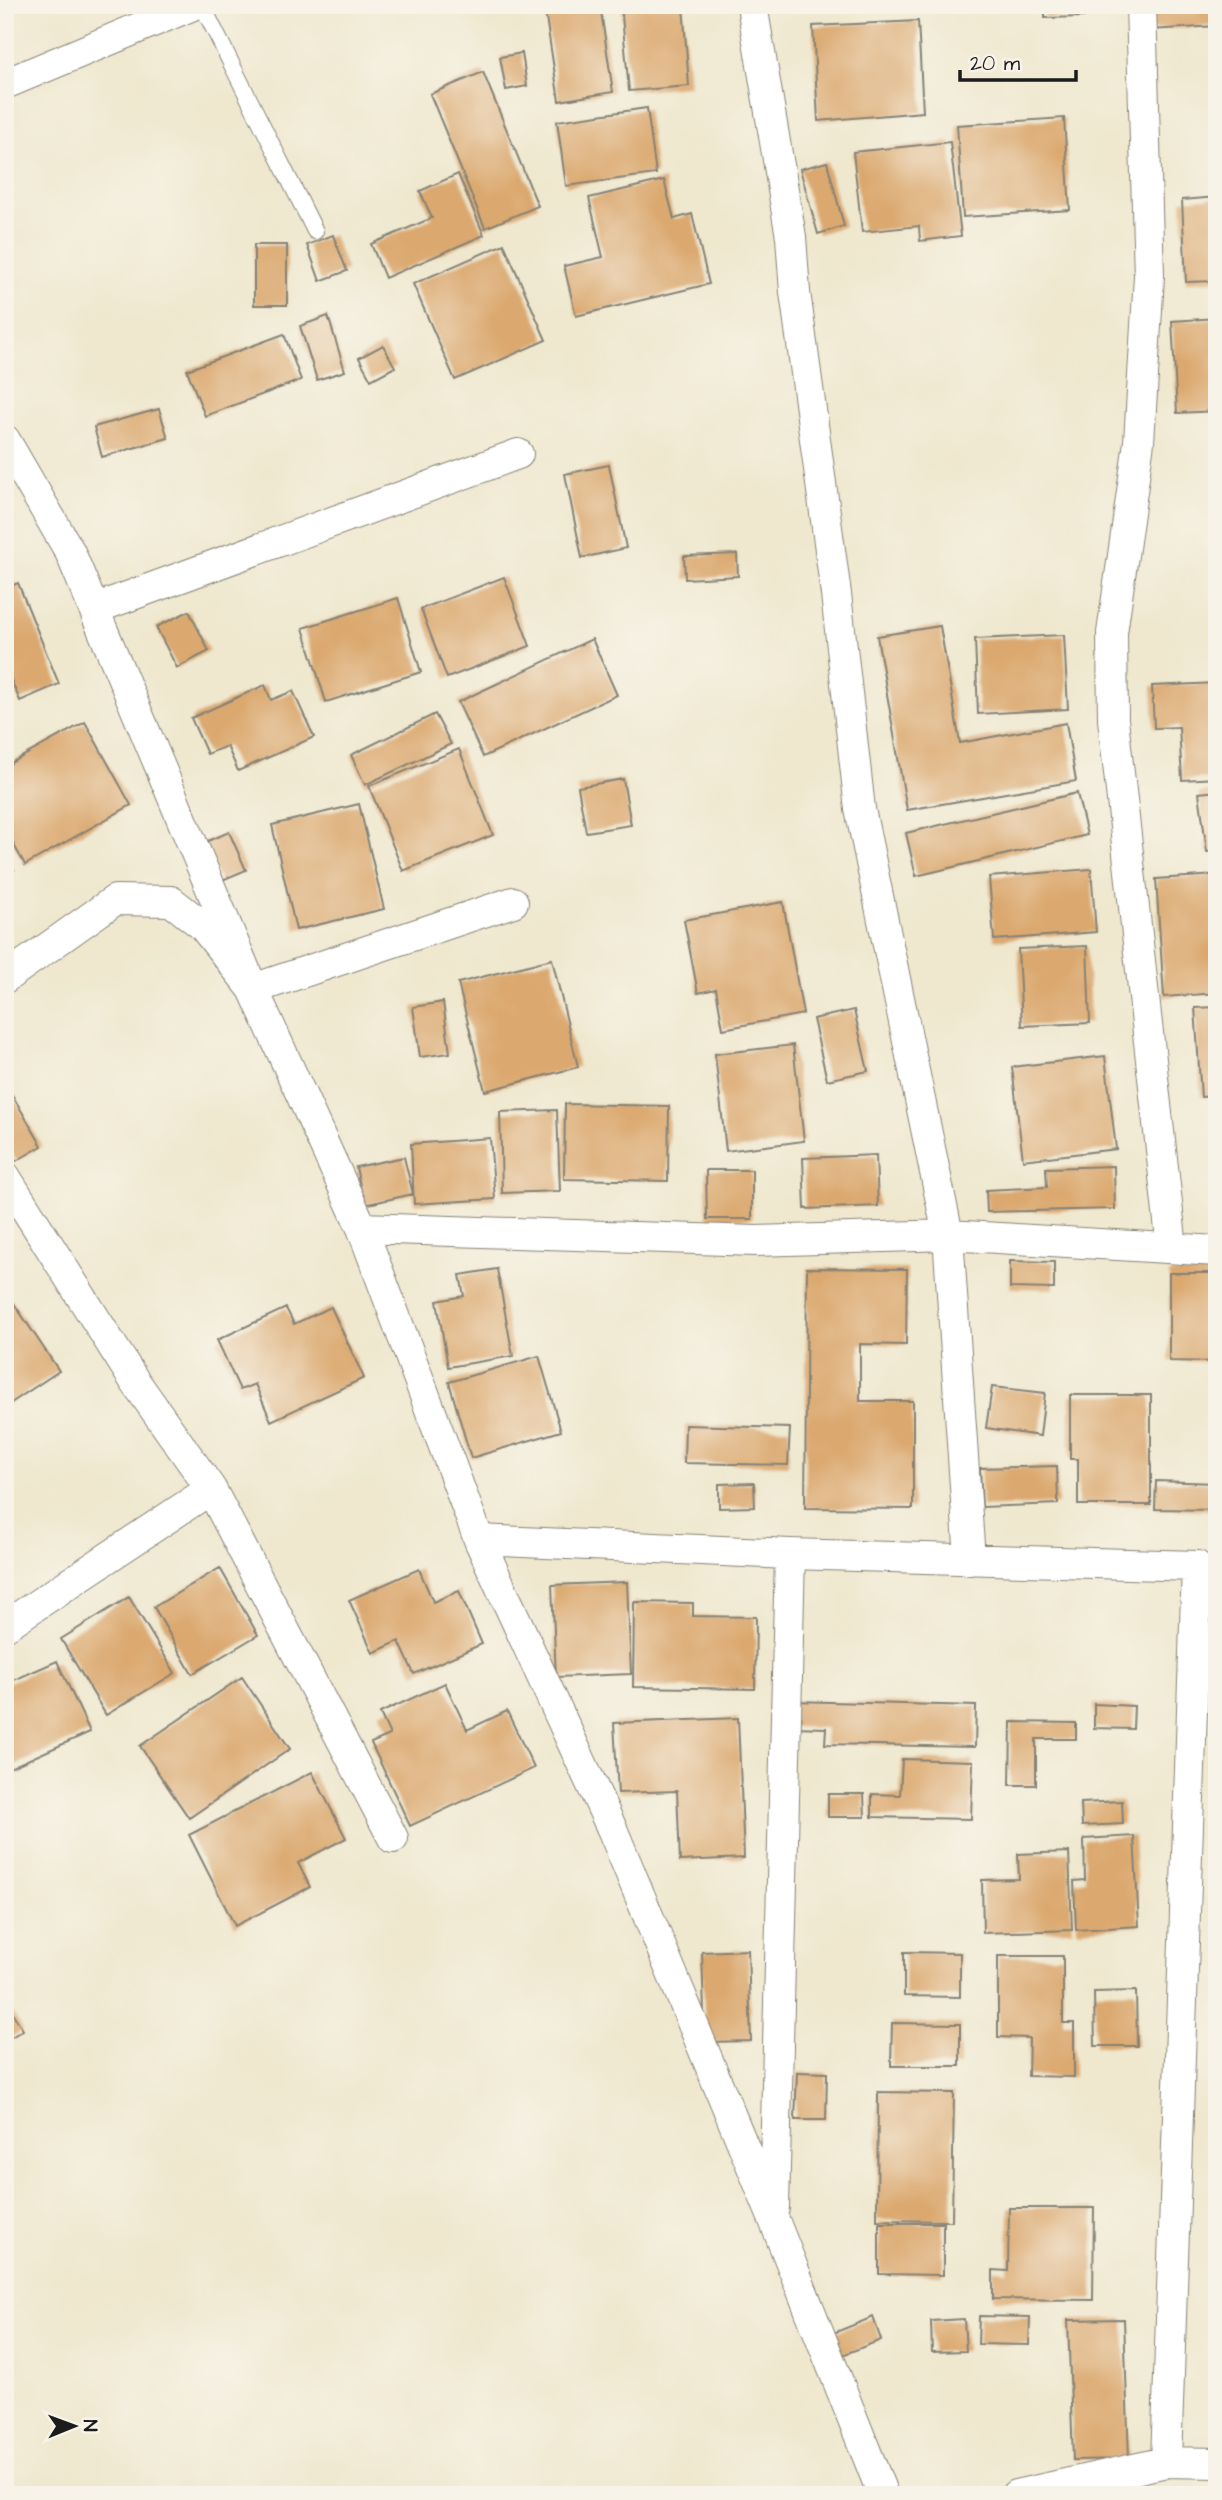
<svg xmlns="http://www.w3.org/2000/svg" width="1222" height="2500" font-family="'Architects Daughter',sans-serif">
<style>
.building{fill:#dba970}
.lines{fill:none;stroke-linecap:round;stroke-linejoin:round}
.service-casing{stroke:#868276;stroke-width:18}
.minor-casing{stroke:#868276;stroke-width:32}
.service{stroke:#fff;stroke-width:16}
.minor{stroke:#fff;stroke-width:30}
</style>
<rect width="100%" height="100%" fill="#f7f3e8"/>
<filter id="ink" filterUnits="userSpaceOnUse"><feTurbulence type="fractalNoise" baseFrequency=".0143" numOctaves="2"/><feDisplacementMap in="SourceGraphic" scale="14" xChannelSelector="R" yChannelSelector="G"/><feConvolveMatrix kernelMatrix="1 2 1 2 8 2 1 2 1" color-interpolation-filters="sRGB"/></filter>
<filter id="wash" filterUnits="userSpaceOnUse"><feTurbulence type="fractalNoise" baseFrequency=".00686" numOctaves="4" result="noise"/><feDisplacementMap in="SourceGraphic" scale="28" xChannelSelector="R" yChannelSelector="G"/><feGaussianBlur stdDeviation="1.57" result="paint"/><feColorMatrix in="noise" values="0 0 0 0 0 0 0 0 0 0 0 0 0 0 0 0 0 1.4 0 .05"/><feComposite in="paint" operator="in"/></filter>
<g filter="url(#wash)">
<rect width="100%" height="100%" fill="#efe8cf"/>
<g id="blocks">
<path class="building" d="M580 5H600L613 92 559 101 545 11Z
M621 5H683L689 86 629 91Z
M1045 5H1084V17L1045 18Z
M1149 5H1217V26L1150 30Z
M918 21 923 112 818 121 813 26Z
M522 53 527 86 506 90 500 57Z
M483 72 538 206 485 228 430 94Z
M647 108 656 174 566 186 557 121Z
M1064 118 1070 210 963 217 957 125Z
M950 142 961 236 920 241 919 226 862 232 853 152Z
M827 162 844 226 818 234 800 169Z
M458 174 484 235 385 278 371 244 432 218 420 191Z
M664 180 674 219 692 214 709 284 576 316 564 266 603 257 589 198Z
M1217 197V281L1186 282 1182 200Z
M333 235 347 271 320 281 307 245Z
M504 244 546 340 455 380 413 284Z
M254 245H287V305H254Z
M328 316 345 371 317 380 300 326Z
M1217 318V411L1177 413 1172 321Z
M284 334 301 380 205 416 187 370Z
M383 345 395 367 371 380 359 358Z
M159 409 168 438 102 457 94 427Z
M609 465 626 548 582 558 565 474Z
M737 554 738 576 685 579 684 556Z
M504 577 530 646 447 678 421 609Z
M18 583 59 684 20 701 5 666V588Z
M398 598 421 672 326 702 303 628Z
M189 611 209 651 177 668 156 627Z
M940 626 960 743 1066 723 1076 781 907 810 877 636Z
M1064 635 1068 709 978 714 975 639Z
M592 639 617 695 483 757 458 702Z
M1217 683V778L1182 780 1179 727 1154 728 1152 686Z
M265 685 271 700 293 691 314 737 238 771 227 746 207 754 191 718Z
M435 714 451 744 365 785 351 755Z
M85 722 131 805 25 865 5 829V766Z
M459 749 493 835 403 871 369 786Z
M623 779 631 825 586 832 578 787Z
M1217 791V851L1207 852 1199 793Z
M1077 793 1087 835 916 876 906 833Z
M359 804 384 909 296 930 272 825Z
M229 832 246 870 220 881 203 843Z
M5 857 14 870 5 877Z
M1091 869 1096 932 994 940 989 877Z
M1217 875V993L1164 997 1156 879Z
M783 902 803 1014 723 1029 716 989 698 993 684 920Z
M1087 946 1090 1023 1022 1026 1018 949Z
M552 959 578 1067 485 1091 458 983Z
M443 1002 450 1053 420 1057 413 1007Z
M1217 1007V1096L1201 1097 1195 1008Z
M854 1010 868 1071 827 1080 813 1019Z
M793 1045 804 1141 726 1151 715 1054Z
M1105 1056 1116 1149 1023 1160 1012 1067Z
M11 1093 42 1146 16 1161 5 1142V1096Z
M565 1104 669 1106 668 1181 564 1179Z
M557 1110 560 1191 502 1193 500 1112Z
M490 1138 495 1199 414 1204 411 1144Z
M876 1155 878 1206 805 1209 803 1158Z
M404 1157 413 1194 364 1205 356 1167Z
M1114 1166 1115 1209 987 1212 986 1190 1047 1187 1046 1168Z
M706 1170H752V1219H707Z
M1010 1261 1054 1262V1289L1010 1288Z
M807 1268 907 1269 906 1345 860 1344V1401H913V1509L805 1508Z
M497 1269 513 1356 448 1367 437 1301 464 1296 460 1275Z
M1169 1273H1217V1362L1169 1361Z
M5 1290 59 1371 5 1407Z
M331 1307 364 1378 271 1421 255 1384 240 1390 217 1340 286 1308 294 1324Z
M539 1356 561 1431 471 1458 449 1382Z
M992 1387 1045 1393 1040 1436 986 1428Z
M1070 1395H1151V1505H1078V1459H1070Z
M685 1425 790 1428 788 1465 684 1463Z
M1057 1466 1058 1504 982 1507 980 1468Z
M1156 1481 1217 1483V1510L1155 1509Z
M754 1483 755 1507 719 1508V1484Z
M220 1568 258 1635 192 1674 154 1607Z
M419 1569 433 1602 459 1591 482 1644 414 1674 399 1641 373 1653 349 1600Z
M627 1582 631 1674 556 1677 552 1585Z
M129 1597 175 1673 106 1715 61 1639Z
M634 1602 693 1603V1616L756 1617 755 1689 633 1687Z
M57 1661 90 1732 5 1770V1684Z
M242 1677 290 1749 189 1818 140 1746Z
M445 1683 467 1730 507 1711 534 1768 410 1826 371 1743 390 1735 380 1713Z
M793 1701 976 1706 975 1747 825 1744 826 1728 792 1727Z
M1094 1704 1134 1706 1133 1729 1094 1728Z
M738 1718 744 1858 680 1861 677 1791 618 1793 614 1723Z
M1011 1722 1076 1723V1739H1036V1785H1010Z
M902 1759 973 1761 971 1819 872 1817V1794L900 1795Z
M312 1772 346 1838 298 1863 310 1887 235 1926 189 1835Z
M828 1794H864L865 1817H828Z
M1122 1801 1123 1824 1082 1826 1081 1803Z
M1134 1836 1139 1926 1076 1930 1074 1881 1085 1880 1084 1839Z
M1069 1852 1072 1930 983 1933 982 1880 1019 1879 1018 1854Z
M748 1950 751 2041 705 2042 702 1952Z
M904 1952 960 1953V1997L904 1996Z
M998 1956H1063V2023H1074V2077L1028 2076 1029 2038 998 2037Z
M1136 1991 1137 2046H1095L1094 1992Z
M5 2001 23 2030 5 2041Z
M892 2023 960 2024V2066H891Z
M797 2072 827 2073 826 2120H795Z
M878 2092 954 2093 952 2221 877 2220Z
M1009 2208H1094L1093 2300 993 2299V2270L1008 2271Z
M879 2223H943V2275L879 2274Z
M979 2316 1030 2317 1029 2345 978 2344Z
M873 2317 881 2340 835 2358 826 2336Z
M964 2319 966 2351 932 2352 931 2321Z
M1124 2319 1129 2459 1073 2460 1068 2320Z"/>
</g>
</g>
<g filter="url(#ink)">
<use href="#blocks" fill-opacity="0" stroke="#868276" stroke-width="2"/>
<g class="lines">
<defs>
<path id="service" d="M202 5 315 231"/>
<path id="minor" d="M752 5 791 237 795 292 836 594 860 809 948 1235 970 1560
M1141 5 1149 276 1139 442 1112 633 1113 719 1172 1248
M5 84 193 5
M5 440 70 552 253 989 513 902
M94 609 518 454
M5 978 115 900 171 901 203 926 253 989 362 1228 479 1540 613 1831 774 2220 883 2495
M5 1176 134 1380 211 1489 5 1626
M362 1228 756 1241 948 1235 1217 1251
M211 1489 393 1838
M479 1540 790 1554 1197 1566 1166 2462
M774 2208 790 1554
M1016 2495 1166 2462 1217 2463"/>
</defs>
<use href="#service" class="service-casing"/>
<use href="#minor" class="minor-casing"/>
<use href="#service" class="service"/>
<use href="#minor" class="minor"/>
</g>
</g>
<rect width="1222" height="2500" fill="none" stroke="#f7f3e8" stroke-width="28"/>
<g transform="translate(74 2426) rotate(89)" stroke="#f7f3e8" stroke-width="5" paint-order="stroke">
<path d="M0-5L12 26L0 18L-12 26Z" fill="#1c1c1c"/>
<text y="-10" font-size="19" font-weight="bold" text-anchor="middle" fill="#1c1c1c">N</text>
</g>
<path d="M960 70v10h116v-10" fill="none" stroke="#1c1c1c" stroke-width="3.5"/>
<text x="970" y="70" font-size="21" fill="#1c1c1c" stroke="#f7f3e8" stroke-width="5" paint-order="stroke">20 m</text>
</svg>
